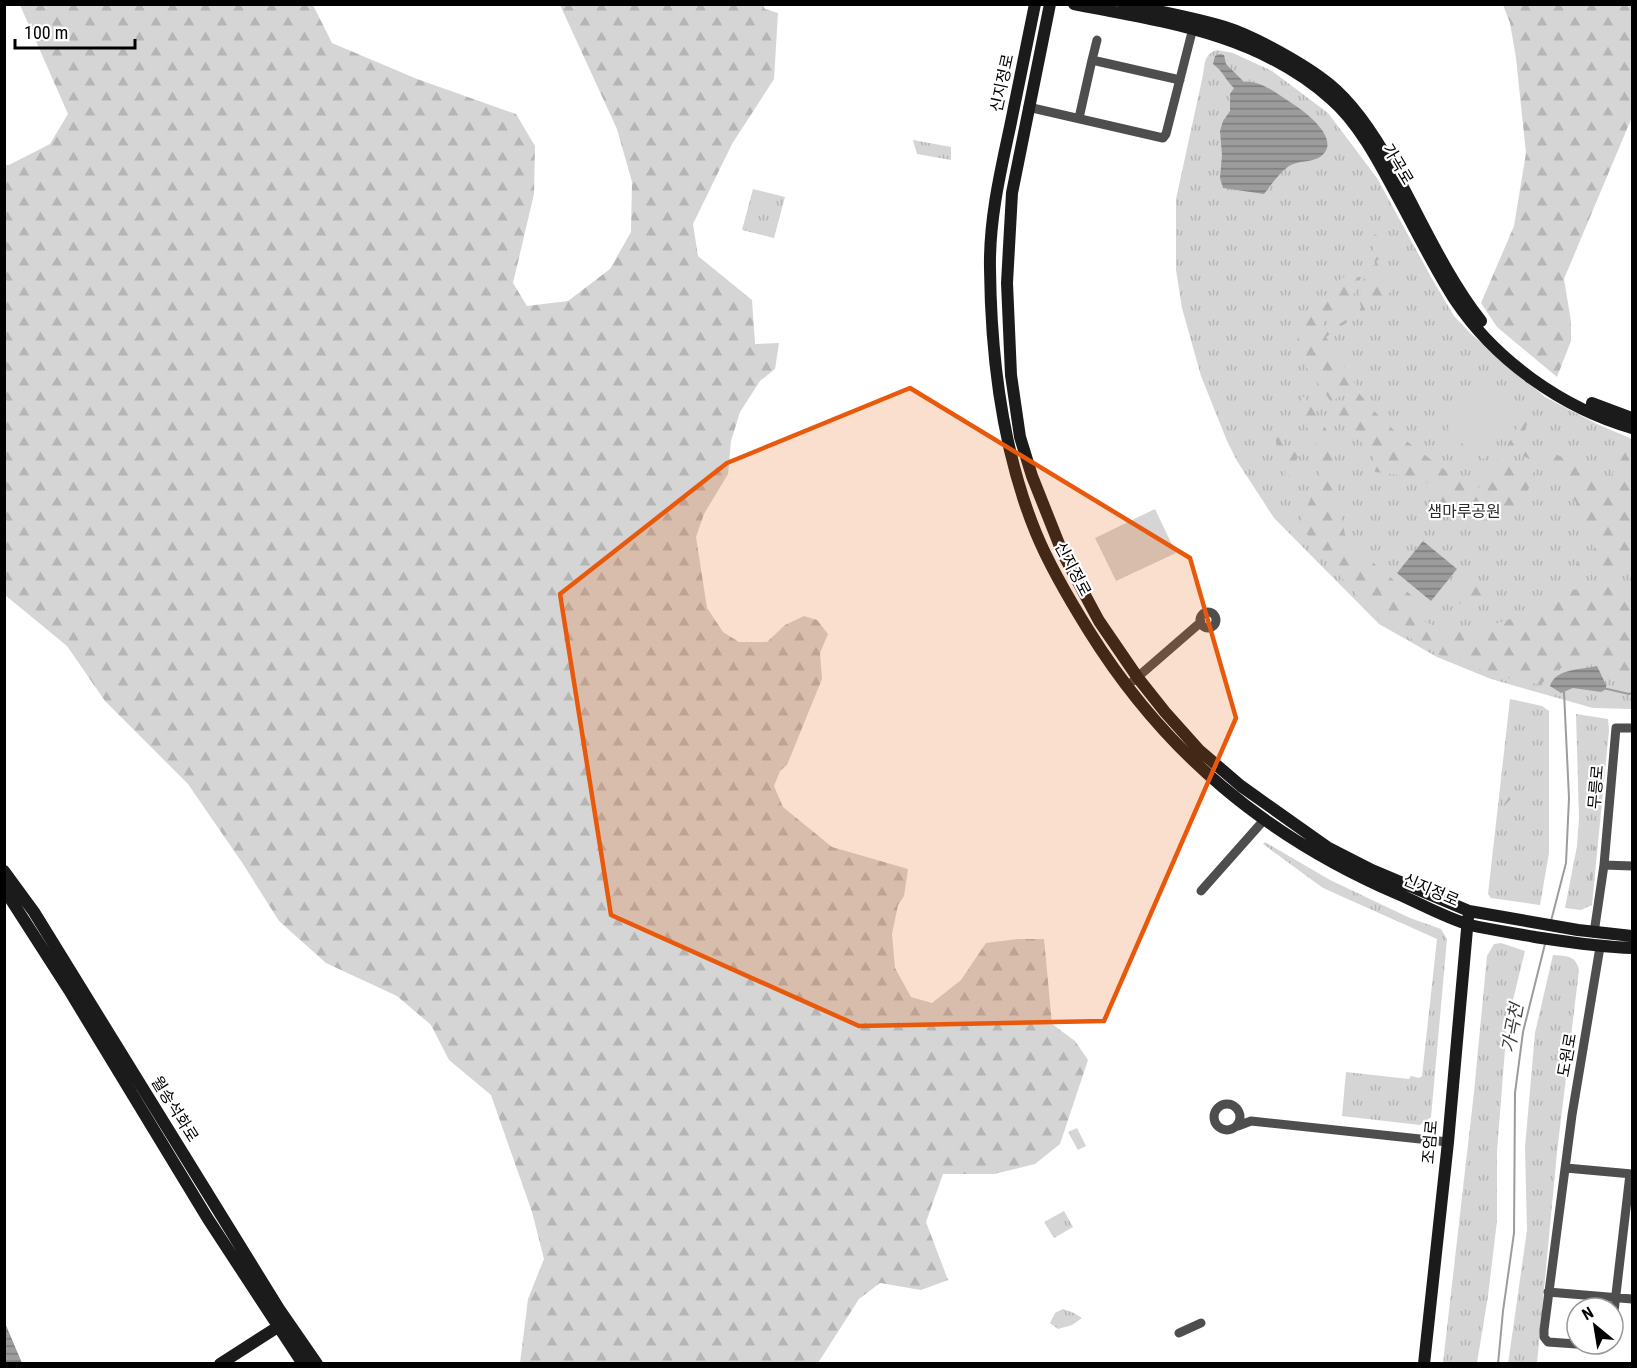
<svg xmlns="http://www.w3.org/2000/svg" width="1637" height="1368" font-family="'Roboto Condensed','Noto Sans KR',sans-serif">
<style>
.grass{fill:url(#grass-tufts)}
.forest{fill:url(#forest-firs)}
.garden{fill:#d5d5d5}
.water{fill:url(#water-rules)}
.lines{fill:none;stroke-linecap:round;stroke-linejoin:round}
.stream{stroke:#9c9c9c;stroke-width:2}
.street{stroke:#4e4e4e;stroke-width:9}
.secondary{stroke:#1b1b1b;stroke-width:12}
.marked{fill:#e8590c;fill-opacity:0.2;stroke:#e8590c;stroke-width:4.5;stroke-linejoin:round}
.labels{text-anchor:middle;dominant-baseline:central;stroke-width:4.5;stroke-linejoin:round;paint-order:stroke}
.street-label{font-size:16px;fill:#000;stroke:#fff}
.park-label{font-size:16px;fill:#2c2c2c;stroke:#fff}
.water-label{font-size:18px;font-style:italic;fill:#3d3d3d;stroke:#fff}
</style>
<defs>
<pattern id="grass-tufts" width="24" height="20" patternUnits="userSpaceOnUse" patternTransform="scale(1.5)"><rect width="24" height="20" fill="#d5d5d5"/><path d="M3 7l-1-3M5 7V3M7 7l1-3M15 17l-1-3M17 17v-4M19 17l1-3" fill="none" stroke="#b5b5b5"/></pattern>
<pattern id="forest-firs" width="22" height="20" patternUnits="userSpaceOnUse" patternTransform="scale(1.5)"><rect width="22" height="20" fill="#d5d5d5"/><path d="M5 1l3.5 6h-7zM16 11l3.5 6h-7z" fill="#b5b5b5"/></pattern>
<pattern id="water-rules" width="6" height="5" patternUnits="userSpaceOnUse" patternTransform="scale(1.5)"><rect width="6" height="5" fill="#9c9c9c"/><path d="M0 2.5h6" fill="none" stroke="#7d7d7d"/></pattern>
</defs>
<rect width="100%" height="100%" fill="#fff"/>
<path class="grass" d="M1217 50 1233 53 1272 71 1328 113 1377 178 1431 277 1454 316 1470 333 1545 397 1597 424 1632 439V709L1593 708 1491 679 1437 657 1379 624 1274 518 1237 461 1227 441 1201 376 1182 308 1176 270V199L1203 75C1205 63 1204 54 1217 50Z
M913 140 951 147V160L917 154Z
M753 189 785 197 774 238 742 230Z
M1510 699 1542 706 1549 711V853L1540 905 1491 898 1488 894Z
M1576 714 1608 719 1609 730 1592 905 1581 910 1565 908 1577 846 1579 818Z
M1265 842 1330 880 1410 918 1441 929 1447 939 1431 1117 1420 1125 1342 1116 1346 1072 1409 1079 1411 1076 1419 1078 1422 1076 1437 939 1323 888 1263 844Z
M1501 943 1525 951 1507 1024 1497 1151V1221L1488 1296 1477 1363H1443L1474 1092 1487 956 1494 944Z
M1553 955C1566 956 1576 955 1579 970L1557 1152 1537 1363 1508 1364 1527 1230 1525 1147 1535 1033Z
M1064 1211 1073 1227 1054 1238 1044 1222Z
M1063 1309 1074 1313 1082 1318 1072 1325 1058 1329 1050 1323 1055 1313Z"/>
<path class="forest" d="M762 4 765 9 778 13 774 79 732 144 693 224 698 256 752 300 755 344 779 343 775 369 760 381 740 412 731 441 728 474 704 514 696 537 707 608 723 632 739 642H767L785 625 804 616 817 620 828 634 820 653 822 679 787 765 780 771 774 786 783 807 832 847 908 869 904 896 898 905 892 934 895 968 911 997 932 1003 961 980 986 943 1018 939H1044L1052 1024 1075 1041 1088 1060 1060 1144 1035 1164 994 1174H943L926 1222 948 1280 921 1290 880 1283 859 1299 818 1363H520L528 1299 544 1259 532 1212 491 1095 449 1060 431 1025 397 996 326 963 279 921 243 864 188 784 105 701 67 646 5 595V165H9L50 144 68 114 20 5H313L332 43 417 79 516 114 535 146 534 194 513 283 527 306 568 301 610 269 631 232 632 182 617 129 560 5Z
M1503 5H1632V117L1564 279 1571 321V341L1557 377 1497 327 1481 303 1514 226 1526 153 1516 58 1510 23Z
M1376 234 1387 255 1376 261 1392 291 1326 337 1356 386 1331 402C1323 387 1298 361 1297 347 1295 336 1307 322 1313 314 1322 303 1331 299 1334 284L1344 277H1361L1352 298V307L1346 311 1328 314 1324 322 1323 334 1359 312 1361 307 1359 299 1367 266 1375 265 1373 242 1367 241V239Z
M1537 391 1541 394 1534 403 1522 440 1536 449 1529 459 1507 446Z
M1359 393C1390 434 1435 462 1476 492L1501 454 1534 470 1527 494 1510 511 1477 522 1446 510 1436 498 1429 484 1416 477 1375 472C1375 443 1359 445 1344 425 1341 420 1338 413 1335 407Z
M1304 396 1326 429 1334 446 1339 509 1350 555 1363 554 1424 606 1415 617 1432 625 1461 628 1492 625 1535 611 1569 591 1595 585 1632 588V684C1611 685 1609 679 1598 662L1581 659 1550 673 1541 685 1491 674 1440 655 1380 621 1331 566 1299 524 1320 478 1315 443 1297 406Z
M1279 425 1285 428 1283 444 1285 448 1296 450 1298 456 1291 474 1285 477C1288 453 1268 449 1279 425Z
M1631 442 1632 569 1612 567 1573 577 1578 562 1586 558 1595 548V538L1582 527 1576 502 1558 477 1561 467 1548 460 1552 452 1603 480 1608 475H1612Z
M1467 579 1485 594 1470 612 1452 597Z
M1513 779 1511 799 1506 804 1504 795 1506 780Z
M1598 802 1596 842 1590 902 1587 904Z"/>
<path class="garden" d="M1481 381 1520 409 1484 459 1454 438 1456 435 1447 429Z
M1155 509 1176 553 1116 581 1095 538Z
M1077 1128 1086 1146 1078 1150 1068 1132Z"/>
<path class="water" d="M1220 54 1224 55 1226 64 1244 82C1260 79 1279 95 1293 104 1307 113 1343 141 1320 157 1311 163 1298 160 1289 166 1279 173 1272 184 1264 194L1223 188 1220 178 1222 155 1220 131 1223 121 1230 111V94L1234 88C1226 81 1223 71 1213 64L1215 56Z
M1423 541 1457 569 1431 601 1397 573Z
M1597 666 1606 685V689L1601 692 1573 688 1561 693 1550 686C1556 668 1581 670 1597 666Z
M4 1323H5L22 1363H5Z"/>
<g class="lines">
<path class="stream" d="M1603 688 1629 694 1632 693
M1551 921 1566 863 1569 798 1564 692
M1498 1364 1503 1311 1514 1233 1515 1093 1523 1032 1545 944"/>
<path class="street" d="M1092 60 1097 40
M1028 107 1163 138 1166 134 1193 28
M1079 118 1092 60 1180 80
M1200 620a8 8 0 1 1 16 0a8 8 0 1 1-16 0Z
M1133 681 1201 622
M1604 865 1632 866
M1201 891 1264 820
M1594 933 1604 865 1616 728H1632
M1600 947 1572 1115 1544 1330V1337L1548 1342 1605 1346 1608 1344
M1214 1117a13 13 0 1 1 26 0a13 13 0 1 1-26 0Z
M1238 1126 1251 1121 1448 1142
M1566 1168 1632 1174
M1548 1292 1632 1299
M1613 1320 1630 1174
M1179 1333 1201 1323"/>
<path class="secondary" d="M1035 4C1027 45 1018 86 1010 127 1000 173 989 221 990 269 991 358 1002 450 1036 533 1050 567 1069 599 1089 631 1165 753 1266 837 1398 894 1421 904 1446 918 1470 925 1492 930 1514 933 1535 937 1568 942 1599 947 1632 948
M1050 4 1012 193 1007 283 1011 375 1020 437 1032 476 1063 554 1099 621 1138 678 1165 712 1199 750 1241 786 1327 847 1372 870 1469 911 1578 930 1632 936
M1074 4C1166 22 1258 34 1331 99 1358 122 1379 162 1395 192 1415 228 1433 266 1455 300 1495 360 1562 408 1632 428
M1123 4C1157 11 1192 17 1225 27 1254 36 1306 65 1329 84 1355 105 1376 138 1392 167 1421 219 1445 275 1481 321
M1592 403 1632 418
M4 871 34 912 279 1309 317 1364
M4 889 69 990 208 1219 303 1364
M220 1364 284 1323
M1424 1364 1448 1142 1468 918"/>
</g>
<path class="marked" d="M910 388 1190 558 1236 718 1104 1021 859 1026 611 915 560 594 727 463Z"/>
<g class="labels">
<g class="street-label">
<text transform="translate(1002 83) rotate(-78)">신지정로</text>
<text transform="translate(1398 164) rotate(59)">가곡로</text>
<text transform="translate(1073 569) rotate(62)">신지정로</text>
<text transform="translate(1596 787) rotate(-85)">무릉로</text>
<text transform="translate(1431 890) rotate(23)">신지정로</text>
<text transform="translate(1567 1055) rotate(-80)">도원로</text>
<text transform="translate(175 1109) rotate(58)">월송석화로</text>
<text transform="translate(1430 1142) rotate(-85)">조엄로</text>
</g>
<g class="park-label">
<text x="1464" y="511">샘마루공원</text>
</g>
<g class="water-label">
<text transform="translate(1512 1028) rotate(-79)">가곡천</text>
</g>
</g>
<rect width="1637" height="1368" fill="none" stroke="#000000" stroke-width="12"/>
<g transform="translate(1595 1326) rotate(330)"><circle r="28" fill="#ffffff" stroke="#999999" stroke-width="1.5"/>
<path d="M0-4.5L10 22L0 15L-10 22Z" fill="#000000"/>
<text y="-9" font-size="16" font-weight="bold" text-anchor="middle" fill="#000000">N</text>
</g>
<path d="M15 39v9h120v-9" fill="none" stroke="#000000" stroke-width="3"/>
<text x="24" y="39" font-size="18" fill="#000000" stroke="#ffffff" stroke-width="4.5" paint-order="stroke">100 m</text>
</svg>
